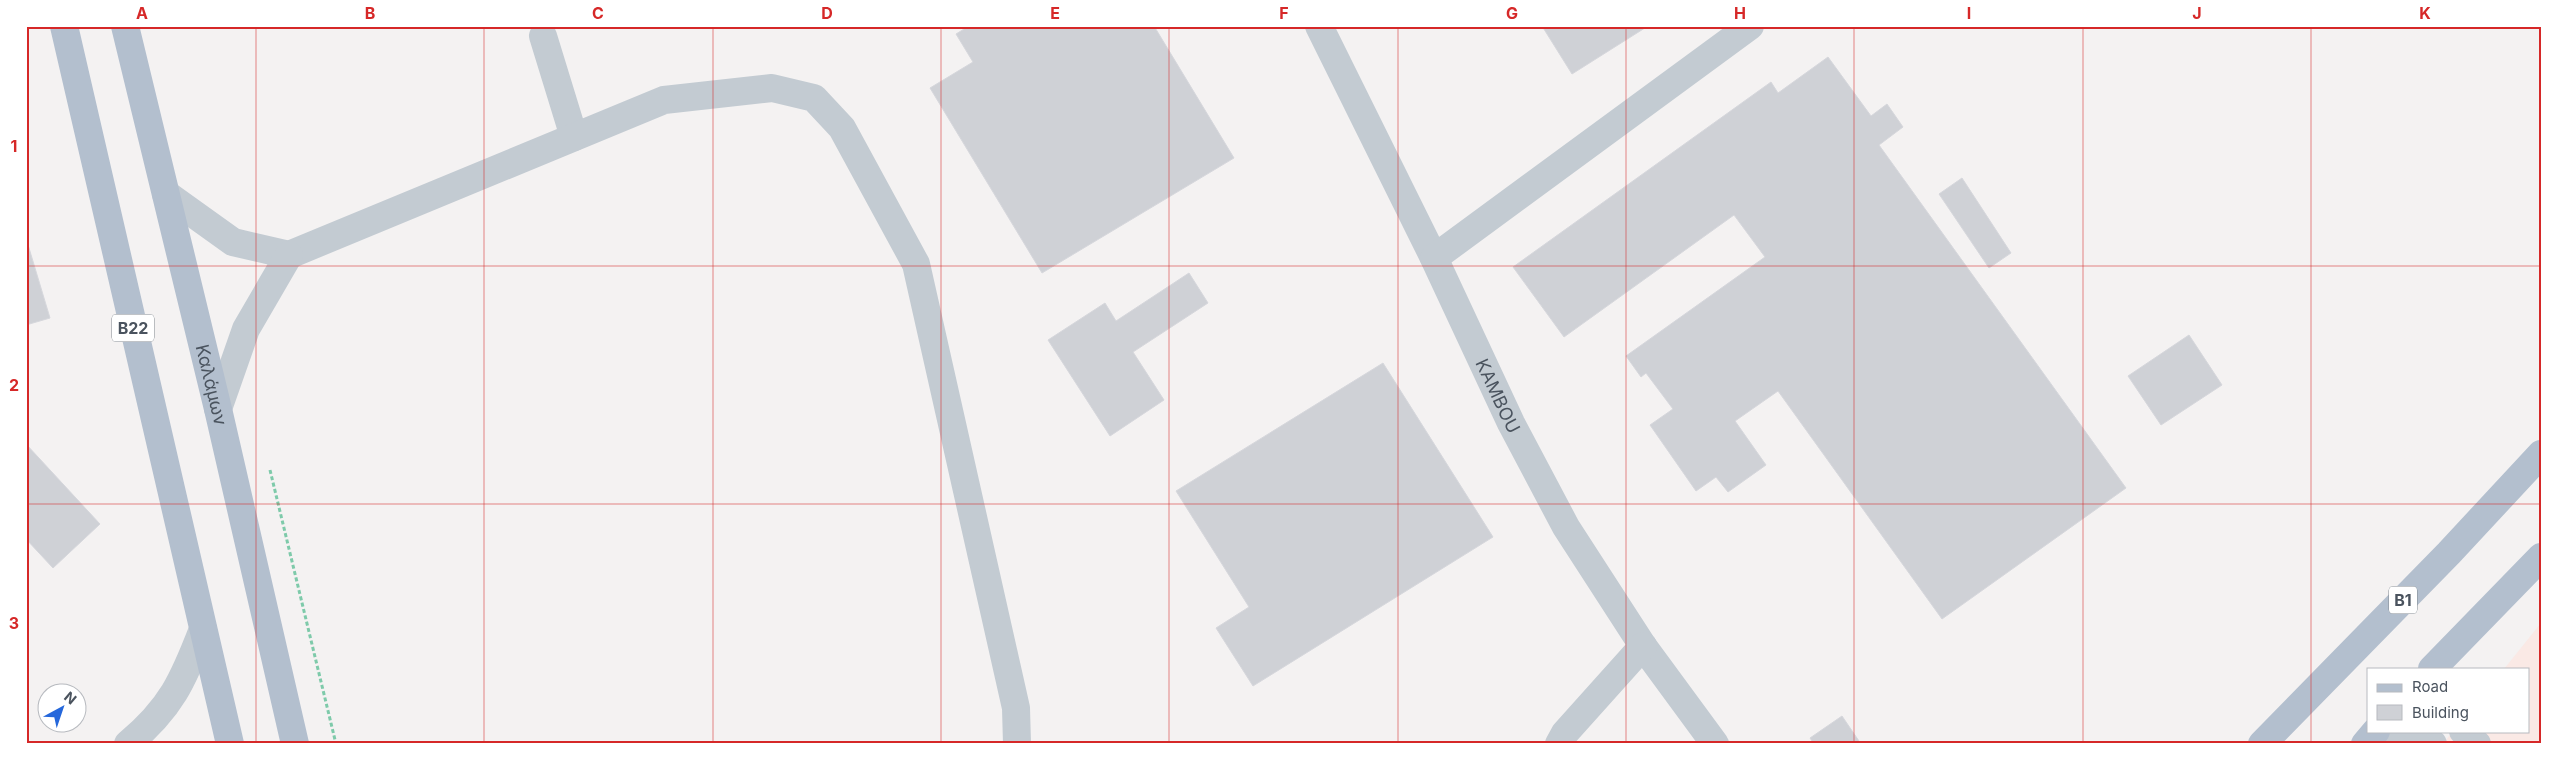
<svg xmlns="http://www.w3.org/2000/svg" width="2567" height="770" font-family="Inter,sans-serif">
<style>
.medical{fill:#fae9e5}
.building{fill:#cfd1d6;stroke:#d6d7dc}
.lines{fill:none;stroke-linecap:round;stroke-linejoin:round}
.path{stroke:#7ecaaa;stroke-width:3;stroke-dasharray:4 2.5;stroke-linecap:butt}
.minor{stroke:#c3cbd2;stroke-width:28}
.major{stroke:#b3bfce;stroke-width:28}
.grid{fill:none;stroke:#d62828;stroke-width:1;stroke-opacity:0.55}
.labels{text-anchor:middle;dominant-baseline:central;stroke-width:4.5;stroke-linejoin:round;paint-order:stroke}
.shield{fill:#fff;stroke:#80878e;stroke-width:1}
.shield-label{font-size:16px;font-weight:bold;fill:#4a535e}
.street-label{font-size:18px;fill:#4a535e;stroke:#fff}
.neatline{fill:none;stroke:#d62828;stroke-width:2}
.grid-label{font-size:16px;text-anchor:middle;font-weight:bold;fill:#d62828}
</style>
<rect width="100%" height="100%" fill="#f4f2f2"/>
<path class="medical" d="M2541 623V744H2443L2453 731H2528V669H2504Z"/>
<path class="building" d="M969 26H1154L1234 158 1042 273 930 88 973 62 956 34Z
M1542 26H1648L1572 74Z
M1828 57 1871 116 1887 104 1903 127 1879 145 2126 488 1942 619 1778 391 1735 421 1766 465 1728 492 1716 477 1696 491 1650 425 1673 409 1646 373 1641 377 1626 356 1765 257 1734 215 1564 337 1513 267 1771 82 1778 93Z
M1962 178 2011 253 1989 268 1939 194Z
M26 238 50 318 26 325Z
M1189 273 1208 303 1133 352 1164 400 1110 436 1048 340 1105 303 1116 321Z
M2189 335 2222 385 2161 425 2128 376Z
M1383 363 1493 537 1253 686 1216 628 1249 607 1176 491Z
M26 444 100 524 53 568 26 539Z
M1842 716 1861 744H1814L1810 738Z"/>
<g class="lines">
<path class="path" d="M270 470 336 744"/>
<g class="minor">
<path id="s1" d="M1319 26 1434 258 1511 423 1566 527 1643 646 1715 744"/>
<path d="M543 36 574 137"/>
<path d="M166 194 233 242 289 255 664 100 772 88 814 98 842 128 916 264 1016 708 1017 744"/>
<path d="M1434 258 1750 26"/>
<path d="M218 409 246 329 289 255"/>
<path d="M2387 731 2433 744"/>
<path d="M2463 731 2477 744"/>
<path d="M128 744C171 708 183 681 203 629"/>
<path d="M1559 744 1565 733 1643 646"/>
</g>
<g class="major">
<path d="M64 26 230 744"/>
<path id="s2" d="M125 26 218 409 295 744"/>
<path d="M2432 669 2541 557"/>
<path d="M2262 744 2449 553 2541 454"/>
<path d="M2365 744 2376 731"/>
</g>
</g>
<path class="grid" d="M256 26V744M484 26V744M713 26V744M941 26V744M1169 26V744M1398 26V744M1626 26V744M1854 26V744M2083 26V744M2311 26V744M26 266H2541M26 504H2541"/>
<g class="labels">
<g class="shield">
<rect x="112" y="314.5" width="42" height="27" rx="4"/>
<rect x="2389" y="586.5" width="28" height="27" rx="4"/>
</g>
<g class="shield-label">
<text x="133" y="328">B22</text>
<text x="2403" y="600">B1</text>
</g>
<g class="street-label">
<text stroke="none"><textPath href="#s2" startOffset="369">Καλάμων</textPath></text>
<text stroke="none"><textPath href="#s1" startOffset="411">KAMBOU</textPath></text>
</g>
</g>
<rect width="2567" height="770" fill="none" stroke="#ffffff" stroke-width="55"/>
<rect x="2367" y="668" width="162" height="65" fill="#ffffff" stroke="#b7babf"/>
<rect x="2377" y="684" width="25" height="8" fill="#b3bfce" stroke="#b7babf"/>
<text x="2412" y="692" font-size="15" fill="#4a535e">Road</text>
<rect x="2377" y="705" width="25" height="15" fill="#cfd1d6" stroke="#b7babf"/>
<text x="2412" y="718" font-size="15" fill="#4a535e">Building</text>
<g transform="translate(62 708) rotate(40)"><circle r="24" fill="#ffffff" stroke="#b7babf"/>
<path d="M0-4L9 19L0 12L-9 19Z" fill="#2567db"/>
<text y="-8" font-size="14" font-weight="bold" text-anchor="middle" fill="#4a535e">N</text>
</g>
<rect x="28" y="28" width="2512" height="714" class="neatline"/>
<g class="grid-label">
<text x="142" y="19">A</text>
<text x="370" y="19">B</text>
<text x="598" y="19">C</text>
<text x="827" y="19">D</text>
<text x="1055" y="19">E</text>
<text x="1284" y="19">F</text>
<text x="1512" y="19">G</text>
<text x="1740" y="19">H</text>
<text x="1969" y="19">I</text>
<text x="2197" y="19">J</text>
<text x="2425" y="19">K</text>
<text x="14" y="152">1</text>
<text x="14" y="391">2</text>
<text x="14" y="629">3</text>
</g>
</svg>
